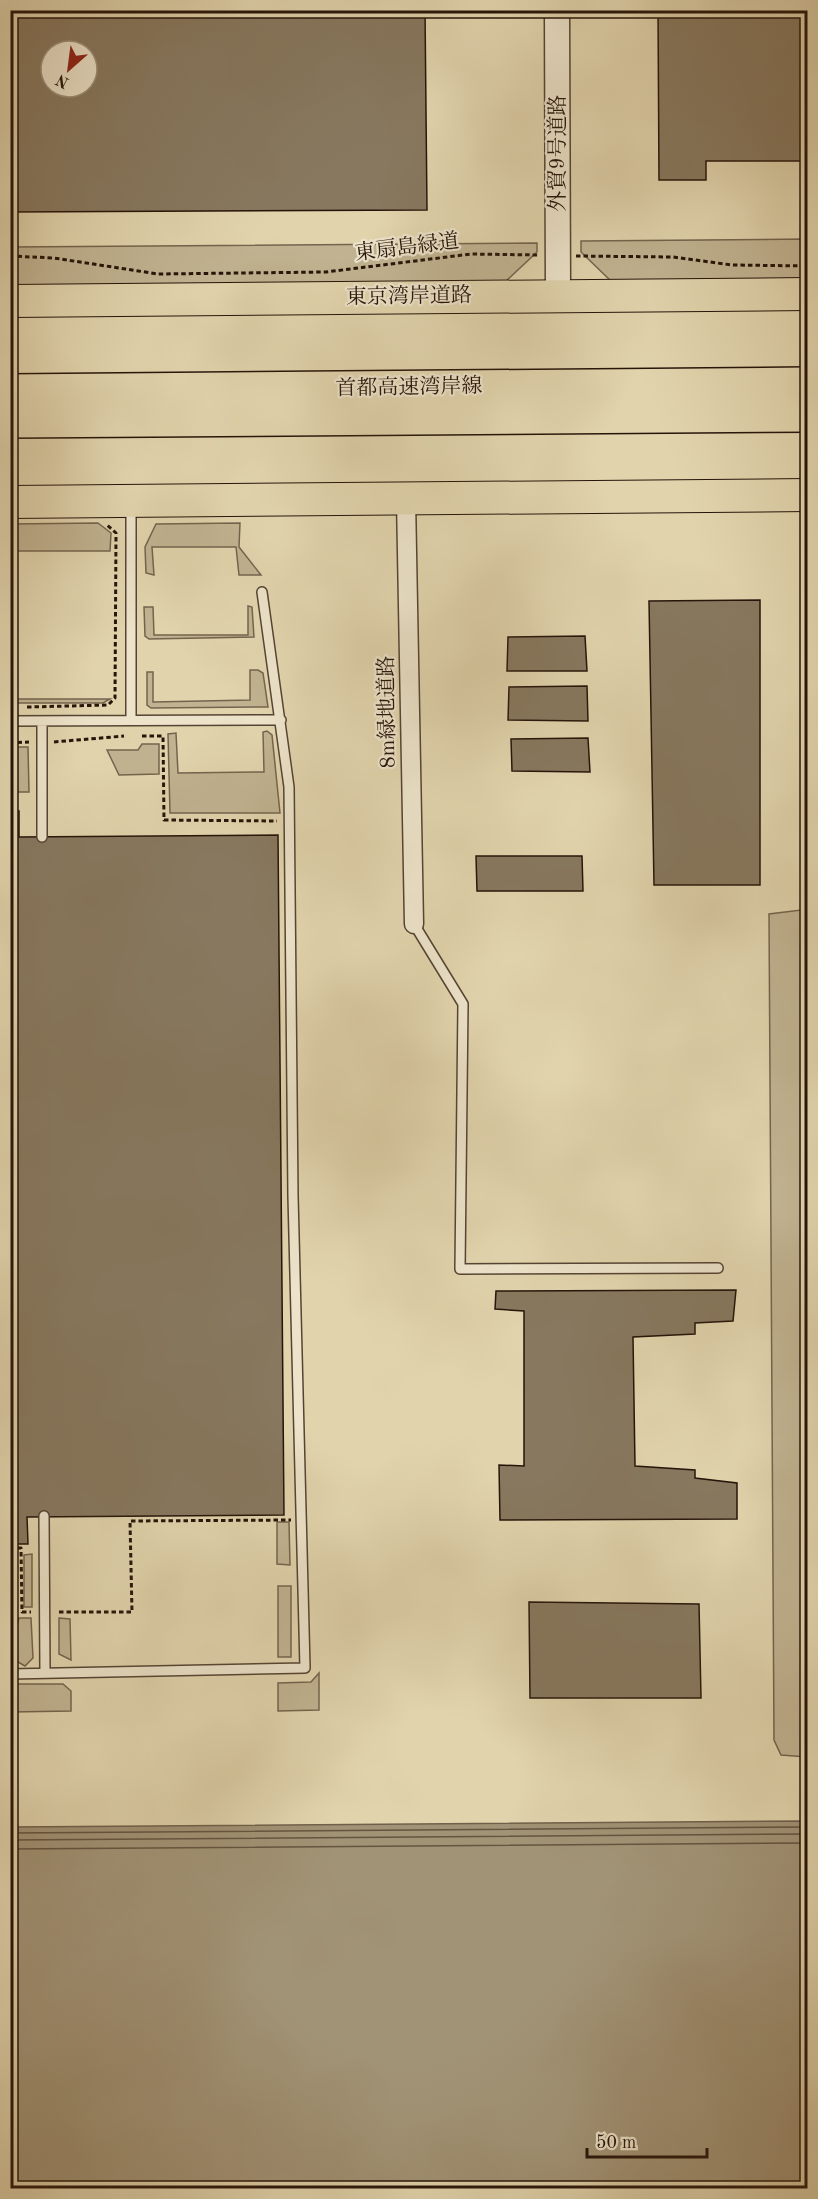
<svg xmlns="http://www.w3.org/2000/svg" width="818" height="2199" font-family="'Old Standard TT','Noto Serif JP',serif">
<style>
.green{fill:#c1b391;stroke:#74644e;stroke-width:1.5}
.water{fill:#a19376;stroke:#70604b;stroke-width:1.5}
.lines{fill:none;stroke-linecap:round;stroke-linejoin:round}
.shore{stroke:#645440;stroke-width:1.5}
.building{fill:#87785f;stroke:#26140a;stroke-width:1.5;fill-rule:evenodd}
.service-casing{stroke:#543;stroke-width:12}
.minor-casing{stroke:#543;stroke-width:21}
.tertiary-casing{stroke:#543;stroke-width:27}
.trunk-casing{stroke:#26140a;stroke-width:34}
.motorway-casing{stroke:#26140a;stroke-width:36}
.path{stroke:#26140a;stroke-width:3;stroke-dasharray:4.5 3;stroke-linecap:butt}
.service{stroke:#ece3ca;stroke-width:9}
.minor{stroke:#ece3ca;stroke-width:18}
.tertiary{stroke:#ece3ca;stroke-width:24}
.trunk{stroke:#e1d4ad;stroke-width:32}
.motorway{stroke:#e1d4ad;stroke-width:33}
.labels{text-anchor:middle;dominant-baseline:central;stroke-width:4.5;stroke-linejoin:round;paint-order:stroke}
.street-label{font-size:21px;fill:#26140a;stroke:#ece3ca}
</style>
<rect width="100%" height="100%" fill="#e1d4ad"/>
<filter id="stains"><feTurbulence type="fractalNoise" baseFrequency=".00333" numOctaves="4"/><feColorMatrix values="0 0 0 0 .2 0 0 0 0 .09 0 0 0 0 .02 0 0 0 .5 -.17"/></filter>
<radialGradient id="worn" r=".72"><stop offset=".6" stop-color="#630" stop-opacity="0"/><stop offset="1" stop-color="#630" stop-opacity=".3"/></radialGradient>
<path class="green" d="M807 239V280L612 282 581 252V241Z
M537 243V252L504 283 11 287 10 247Z
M98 523 111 533 110 551H11V524Z
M240 523 239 547 261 575H239L236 547H152L154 575 146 573 145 547 156 524Z
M248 606 252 607 254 637 149 639 145 636 144 607H153L154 635H248Z
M250 670H258L263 673 268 707 151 708 147 705V672H153V702L250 700Z
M14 699H110L103 703H14Z
M267 731 272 735 280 813H170L168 734 176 733 178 773 264 772 263 732Z
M142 744H159V774L119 775 107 750H138Z
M12 747H28L29 792H12Z
M801 910 806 935 808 1002 807 1757 781 1755 774 1740 769 914Z
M277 1522H289L290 1565 277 1564Z
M32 1554V1607H24V1555Z
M278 1586H291V1657H278Z
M19 1618H31L33 1658 25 1666 11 1658V1633L16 1630Z
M59 1618 70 1619 71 1660 59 1654Z
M319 1673V1710L278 1711V1683L311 1682Z
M11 1684H63L71 1691V1711L11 1712Z"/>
<path class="water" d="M807 1821V2188H11V1827Z"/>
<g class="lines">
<path class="shore" d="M10 1833 808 1827
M10 1840 808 1834
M10 1849 808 1843"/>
</g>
<path class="building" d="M10 10H425L427 210 10 212ZM51 51H87V87H51Z
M658 10H808V161H706V180H659Z
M760 600V885H654L649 601Z
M585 636 587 671H507L508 637Z
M587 686 588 721 508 720 509 687Z
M588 738 590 772 512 771 511 739Z
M10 811H19V837L278 835 284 1515 27 1517 28 1544H10Z
M476 856H582L583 891H477Z
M736 1290 733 1321 695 1323V1334L633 1337 635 1466 695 1470V1478L737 1483V1519L500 1520 499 1465 524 1466V1311L495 1309 496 1291Z
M529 1602 699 1604 701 1698H530Z"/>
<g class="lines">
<defs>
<path id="service" d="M131 506V720
M10 721 281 720
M42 721V837
M414 924 463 1004 460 1269 718 1268
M44 1516 45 1673
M10 1674 305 1668 293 1196 289 787 262 592"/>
<path id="minor" d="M406 499 414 924"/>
<path id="tertiary" d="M557 10 558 295"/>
<path id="trunk" d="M10 301 808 294
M10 502 808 495"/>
<path id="motorway" d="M10 391 808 384
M10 421 808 415"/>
</defs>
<use href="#service" class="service-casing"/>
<use href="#minor" class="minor-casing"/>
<use href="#tertiary" class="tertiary-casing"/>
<use href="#trunk" class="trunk-casing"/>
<use href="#motorway" class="motorway-casing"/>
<path class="path" d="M10 256 54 258 158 274 326 272 471 254 539 255
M576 256 673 257 732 265 808 266
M27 707 108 705 115 698 116 533 106 524
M142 736H163L164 820 277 821
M54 742 124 736
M10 743 29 742
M10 1548H21L22 1612H31
M59 1612H132L130 1521 291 1520"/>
<use href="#service" class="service"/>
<use href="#minor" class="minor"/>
<use href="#tertiary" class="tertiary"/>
<use href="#trunk" class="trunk"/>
<use href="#motorway" class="motorway"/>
</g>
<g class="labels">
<g class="street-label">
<text transform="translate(558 153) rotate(-90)">外貿9号道路</text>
<text transform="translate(407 248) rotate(-7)">東扇島緑道</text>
<text transform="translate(409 297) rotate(-1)">東京湾岸道路</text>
<text transform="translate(409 388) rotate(-1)">首都高速湾岸線</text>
<text transform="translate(388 712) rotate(-91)">8m緑地道路</text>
</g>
</g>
<rect width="818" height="2199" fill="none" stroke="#e1d4ad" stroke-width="36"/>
<rect x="12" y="12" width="794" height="2175" fill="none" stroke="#26140a" stroke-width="3"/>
<rect x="18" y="18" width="782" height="2163" fill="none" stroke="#26140a" stroke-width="1.5"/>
<g transform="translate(69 69) rotate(208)"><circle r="28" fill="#ece3ca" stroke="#9d907d" stroke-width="1.5"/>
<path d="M0-4.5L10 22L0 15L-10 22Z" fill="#8f2418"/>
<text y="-9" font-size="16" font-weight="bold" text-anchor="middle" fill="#26140a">N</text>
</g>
<path d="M587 2148v9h120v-9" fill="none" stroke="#26140a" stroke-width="3"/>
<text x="596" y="2148" font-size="18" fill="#26140a" stroke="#ece3ca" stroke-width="4.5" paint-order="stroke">50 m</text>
<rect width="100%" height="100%" filter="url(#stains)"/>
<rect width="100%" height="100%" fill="url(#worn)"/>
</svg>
